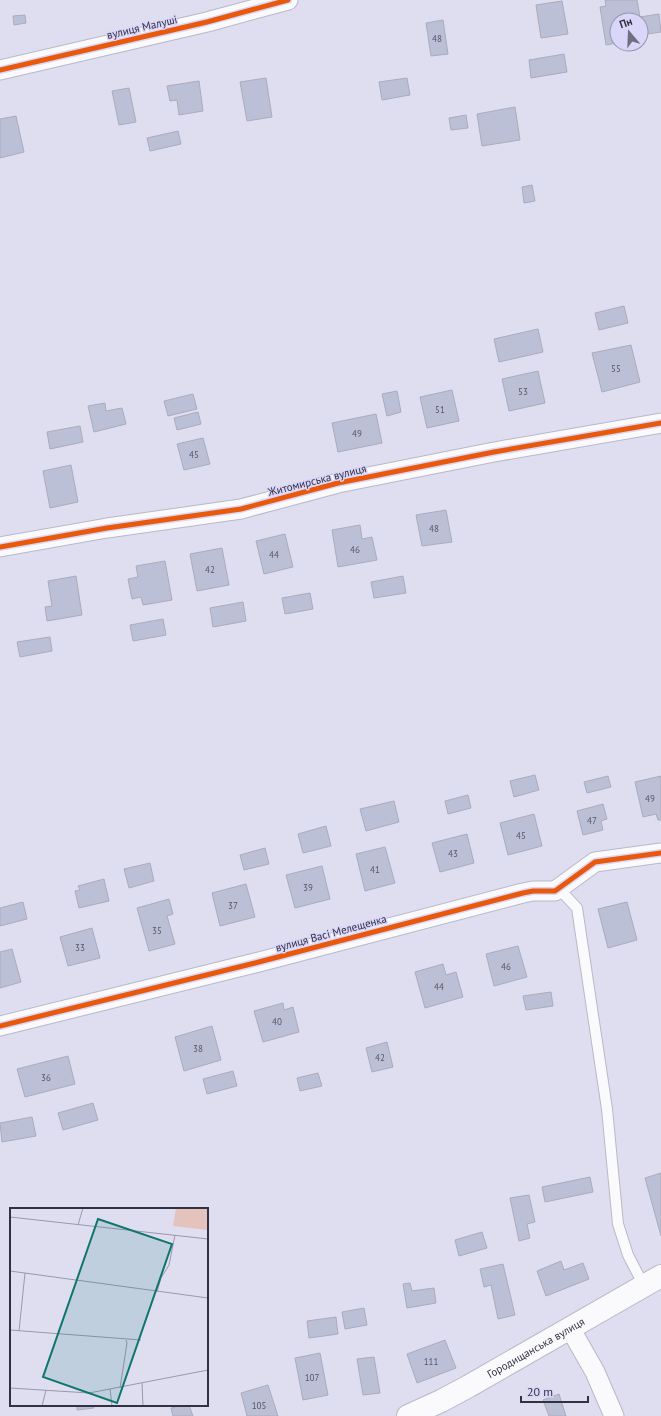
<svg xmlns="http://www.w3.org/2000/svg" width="661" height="1416" font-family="'PT Sans',sans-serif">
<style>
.building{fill:#bcc0d6;stroke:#aaabbb}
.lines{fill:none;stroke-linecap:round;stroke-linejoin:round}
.service-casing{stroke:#b8b8c8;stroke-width:12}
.minor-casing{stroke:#b8b8c8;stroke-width:21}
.tertiary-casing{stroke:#b8b8c8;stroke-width:24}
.service{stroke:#fafafd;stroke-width:10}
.minor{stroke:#fafafd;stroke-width:19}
.tertiary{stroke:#fafafd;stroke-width:22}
.cycleway-casing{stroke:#d9d6f9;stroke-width:8}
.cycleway{stroke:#e8590c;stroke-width:5}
.labels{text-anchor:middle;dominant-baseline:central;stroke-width:3;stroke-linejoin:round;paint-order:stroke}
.number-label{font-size:9px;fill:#545567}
.street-label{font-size:11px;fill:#323142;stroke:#d9d6f9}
.inset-road{fill:none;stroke:#9a99ab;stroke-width:1}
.view{fill:#0f766e;fill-opacity:0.15;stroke:#0f766e;stroke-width:2}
.inset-edge{fill:none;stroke:#323142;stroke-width:2}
</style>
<rect width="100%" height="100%" fill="#dfdef1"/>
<path class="building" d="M605 0H637L640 17 659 14 661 32 641 35V20H617V43L606 45 600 7 606 6Z
M562 1 568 34 541 38 536 5Z
M25 15 26 23 14 25 13 16Z
M443 20 448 54 431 56 426 23Z
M564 54 567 72 531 78 529 60Z
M266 78 272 117 247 121 240 82Z
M407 78 410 95 382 100 379 82Z
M199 81 203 111 179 115 177 100 170 101 167 86Z
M129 88 136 122 119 125 112 91Z
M515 107 520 140 482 146 477 114Z
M466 115 468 128 451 130 449 118Z
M16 116 24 152 0 158V119Z
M178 131 181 144 150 151 147 138Z
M532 185 535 201 524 203 522 187Z
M624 306 628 323 599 330 595 313Z
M538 329 543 352 499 362 494 339Z
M631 345 640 382 602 392 592 353Z
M538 371 545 403 509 411 502 379Z
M452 390 459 421 427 428 420 397Z
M397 391 401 412 387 416 382 394Z
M193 394 197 409 168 416 164 401Z
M105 403 106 411 122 408 126 424 94 432 88 406Z
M198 412 201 424 177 430 174 418Z
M376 414 382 443 338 452 332 423Z
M80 426 83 442 50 449 47 432Z
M203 438 210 464 184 470 177 444Z
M71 465 78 502 50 508 43 471Z
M446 510 452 542 422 546 416 515Z
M360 525 362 539 372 537 377 560 338 567 332 530Z
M285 534 293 567 264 574 256 541Z
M222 548 229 585 197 591 190 554Z
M165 561 172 600 143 605 141 597 132 599 128 579 138 577 136 566Z
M76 576 82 615 47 621 45 607 52 606 48 581Z
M403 576 406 593 374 598 371 582Z
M310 593 313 609 285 614 282 598Z
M243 602 246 621 213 627 210 608Z
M163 619 166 635 133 641 130 625Z
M50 637 52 651 20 657 17 642Z
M535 775 539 790 514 797 510 781Z
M608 776 611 787 587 793 584 782Z
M661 776V820H658L656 814 643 817 635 782Z
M468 795 471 808 448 814 445 801Z
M394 801 399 822 366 831 360 809Z
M603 804 607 819 601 821 603 830 583 835 577 811Z
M534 814 542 846 508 855 500 823Z
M326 826 331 846 303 853 298 834Z
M467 834 474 863 440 872 432 843Z
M385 847 395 883 365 891 356 854Z
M265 848 269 864 244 870 240 855Z
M150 863 154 881 129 888 124 869Z
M322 866 330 899 295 908 286 875Z
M104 879 109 901 79 908 75 891 80 890 78 886Z
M246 884 255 917 220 926 212 893Z
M169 899 173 914 167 916 175 944 149 951 137 908Z
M23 902 27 919 0 926V908Z
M627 902 637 940 608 948 598 909Z
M92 928 100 958 68 966 60 937Z
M518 946 527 977 494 986 486 954Z
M12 949 21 982 0 988V952Z
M443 964 446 975 456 972 463 997 425 1008 415 972Z
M551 992 553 1006 526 1010 523 996Z
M283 1003 284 1010 293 1007 299 1032 263 1042 254 1011Z
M212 1026 221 1060 184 1071 175 1037Z
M387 1042 393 1067 372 1072 366 1048Z
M68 1056 75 1084 25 1097 17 1069Z
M233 1071 237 1086 207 1094 203 1079Z
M318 1073 322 1086 300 1091 297 1078Z
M93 1103 98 1120 63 1130 58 1113Z
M32 1117 36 1136 2 1142 0 1123Z
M661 1173V1236L645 1178Z
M590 1177 593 1192 545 1202 542 1187Z
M529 1195 535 1222 527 1224 530 1238 519 1241 510 1198Z
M482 1232 487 1248 459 1256 455 1240Z
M561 1261 564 1270 583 1263 589 1279 546 1296 537 1271Z
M503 1264 515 1315 498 1319 491 1285 484 1287 480 1269Z
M410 1283 412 1291 434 1288 436 1303 407 1308 403 1284Z
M364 1308 367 1325 345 1329 342 1312Z
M336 1317 338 1334 309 1338 307 1321Z
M445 1340 456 1368 417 1383 407 1354Z
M320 1353 328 1395 303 1400 295 1358Z
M374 1357 380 1393 363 1395 357 1359Z
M268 1385 278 1416H247L241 1393Z
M559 1394 566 1416H549L543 1400Z
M77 1405H93L94 1408 77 1410Z
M182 1405H189L193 1416H173L171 1408Z"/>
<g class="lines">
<defs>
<path id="service" d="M555 891 563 893 577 908 607 1109 618 1224 628 1255 644 1286"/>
<path id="minor" d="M0 70 207 22 288 0
M0 547 107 528 241 509 338 483 494 452 661 423
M0 1026 255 963 523 893 533 891H555L595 862 661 853
M570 1328 595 1372 614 1416"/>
<g id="tertiary">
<path id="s1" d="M408 1416 441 1401 469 1386 661 1276"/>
</g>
</defs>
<use href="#service" class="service-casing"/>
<use href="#minor" class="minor-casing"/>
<use href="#tertiary" class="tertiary-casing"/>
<use href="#service" class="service"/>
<use href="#minor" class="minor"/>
<use href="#tertiary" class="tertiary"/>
<defs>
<path id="cycleway" d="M0 70 207 22 288 0
M0 547 107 528 241 509 338 483 494 452 661 423
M0 1026 255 963 523 893 533 891H555L595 862 661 853"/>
</defs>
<use href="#cycleway" class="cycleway-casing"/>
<use href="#cycleway" class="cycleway"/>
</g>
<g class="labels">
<g class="number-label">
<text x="437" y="38">48</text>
<text x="616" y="368">55</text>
<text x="523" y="391">53</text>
<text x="440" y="409">51</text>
<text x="357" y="433">49</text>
<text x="194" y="454">45</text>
<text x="434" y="528">48</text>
<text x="355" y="549">46</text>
<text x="274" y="554">44</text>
<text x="210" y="569">42</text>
<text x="650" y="798">49</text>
<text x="592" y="820">47</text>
<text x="521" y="835">45</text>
<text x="453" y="853">43</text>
<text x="375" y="869">41</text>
<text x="308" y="887">39</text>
<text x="233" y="905">37</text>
<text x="157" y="930">35</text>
<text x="80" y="947">33</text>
<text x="506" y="966">46</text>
<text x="439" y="986">44</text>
<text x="277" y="1021">40</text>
<text x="198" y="1048">38</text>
<text x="380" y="1057">42</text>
<text x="46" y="1077">36</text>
<text x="431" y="1361">111</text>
<text x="312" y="1377">107</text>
<text x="259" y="1405">105</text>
</g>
<g class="street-label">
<text transform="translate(142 27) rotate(-13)">вулиця Малуші</text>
<text transform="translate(317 480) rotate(-14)">Житомирська вулиця</text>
<text transform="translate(331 933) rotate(-15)">вулиця Васі Мелещенка</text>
<text stroke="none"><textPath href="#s1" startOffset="145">Городищанська вулиця</textPath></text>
</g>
</g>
<g transform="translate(10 1208)">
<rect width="198" height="198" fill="#dfdef1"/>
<path d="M166 0H198V22L163 18Z" fill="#e3c3bc"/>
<path class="inset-road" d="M0 9 198 31M68 17 73 0M0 63 198 90M147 84 151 70 159 57 165 27M0 122 131 132M9 123 15 65M132 175 133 198M0 180 79 185 198 162M110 180 117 135 116 132M100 181 102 198M32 198 36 182"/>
<path class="view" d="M88 11 162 36 107 195 33 169Z"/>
<rect width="198" height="198" class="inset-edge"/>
</g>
<g transform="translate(629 32) rotate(341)"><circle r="19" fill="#d9d6f9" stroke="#9694b0"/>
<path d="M0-3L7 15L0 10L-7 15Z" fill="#6f6e7f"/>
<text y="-6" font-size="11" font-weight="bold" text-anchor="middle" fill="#323142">Пн</text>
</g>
<path d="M521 1396v6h67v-6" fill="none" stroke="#323142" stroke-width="2"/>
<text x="527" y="1396" font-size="12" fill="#323142" stroke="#d9d6f9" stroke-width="3" paint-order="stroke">20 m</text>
</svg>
